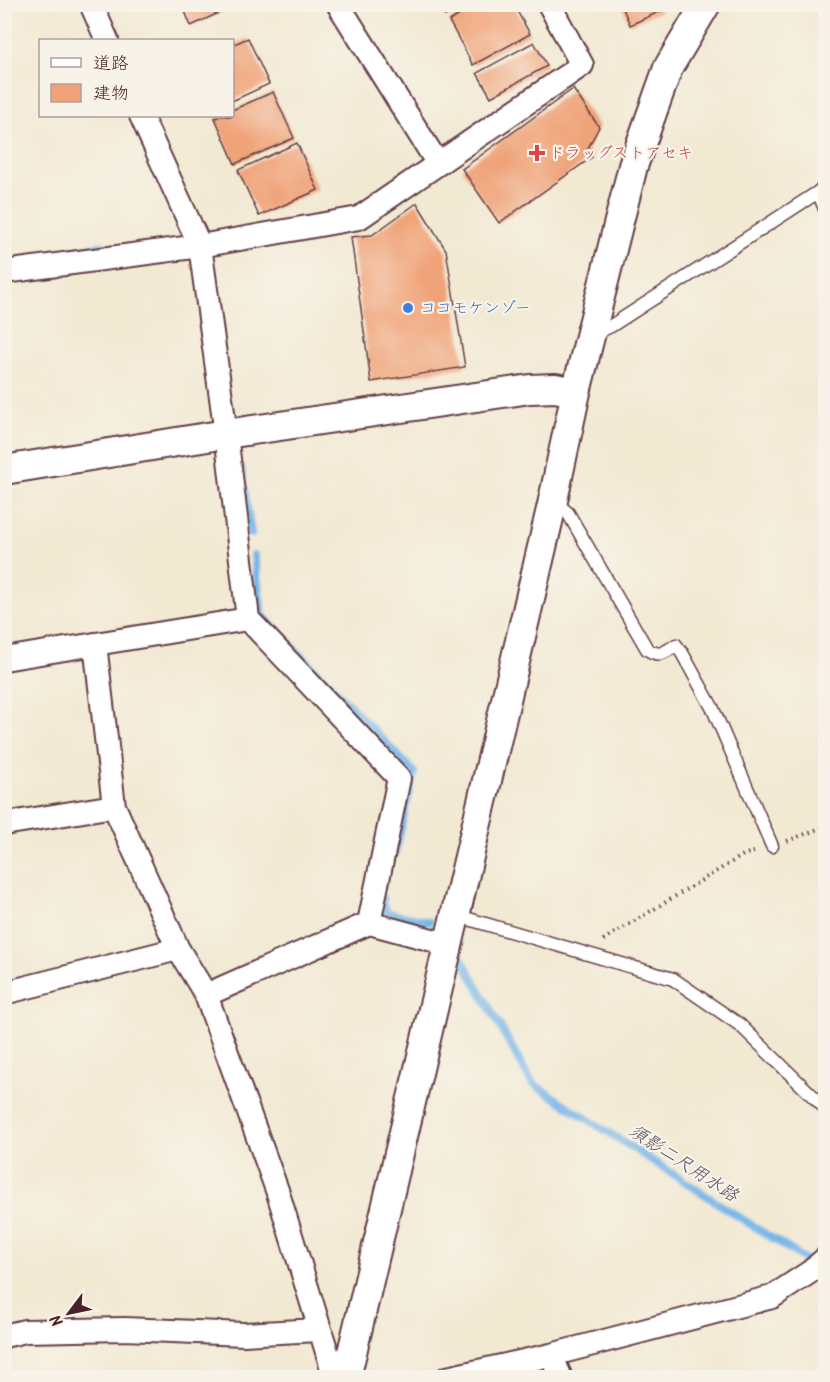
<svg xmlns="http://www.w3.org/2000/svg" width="830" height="1382" font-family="Kalam,'Klee One',sans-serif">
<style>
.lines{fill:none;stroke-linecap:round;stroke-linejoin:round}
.stream{stroke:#75b5e9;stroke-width:8}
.building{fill:#f0a378}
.service-casing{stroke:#633d44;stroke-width:15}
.minor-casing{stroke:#633d44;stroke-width:26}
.tertiary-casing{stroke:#633d44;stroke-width:32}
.path{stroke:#633d44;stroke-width:4;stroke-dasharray:1.5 4.5;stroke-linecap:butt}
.service{stroke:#fff;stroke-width:12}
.minor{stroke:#fff;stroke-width:22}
.tertiary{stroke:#fff;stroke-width:28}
.health-dot{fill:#e0444e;stroke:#f7f3e8;stroke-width:2}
.shop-dot{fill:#3f7fe0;stroke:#f7f3e8;stroke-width:2}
.labels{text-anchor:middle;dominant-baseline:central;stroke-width:4.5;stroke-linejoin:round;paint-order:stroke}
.health-label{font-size:16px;fill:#be3a42;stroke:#f7f3e8;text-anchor:start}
.shop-label{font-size:16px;fill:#366cbe;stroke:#f7f3e8;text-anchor:start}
.water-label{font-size:18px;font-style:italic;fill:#574c64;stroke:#f7f3e8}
</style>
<rect width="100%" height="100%" fill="#f7f3e8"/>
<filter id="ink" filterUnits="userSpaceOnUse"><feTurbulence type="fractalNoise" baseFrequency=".0167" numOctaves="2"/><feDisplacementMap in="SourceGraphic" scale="12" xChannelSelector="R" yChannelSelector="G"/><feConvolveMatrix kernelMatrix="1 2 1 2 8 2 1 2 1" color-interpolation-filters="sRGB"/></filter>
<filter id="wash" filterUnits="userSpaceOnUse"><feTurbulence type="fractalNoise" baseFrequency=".008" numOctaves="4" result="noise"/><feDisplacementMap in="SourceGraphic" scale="24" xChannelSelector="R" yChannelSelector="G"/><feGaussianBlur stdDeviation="1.35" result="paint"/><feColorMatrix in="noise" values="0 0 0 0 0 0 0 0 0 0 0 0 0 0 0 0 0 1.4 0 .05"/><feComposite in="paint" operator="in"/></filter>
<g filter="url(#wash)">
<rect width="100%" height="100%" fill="#f2e9d3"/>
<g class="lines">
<path class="stream" d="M56 254 102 246
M241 467 251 534
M254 555 262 615 414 772 395 852
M383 899 382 905 388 913 429 922
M462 959 532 1083 809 1262"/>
</g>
<g id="blocks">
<path class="building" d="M182 4H238L191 26Z
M438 4H466L445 16Z
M479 4H513L530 34 473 65 449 21Z
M621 4H658L661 11 630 25Z
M248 38 269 84 232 101V45Z
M534 42 547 66 491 97 477 73Z
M573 89 599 127 587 150 592 157 499 223 462 169Z
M273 92 294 138 235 164 215 118 221 116H232V110Z
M297 143 318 190 259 216 238 170Z
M417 203 446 250 465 367 371 382 351 237 372 235Z"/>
</g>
</g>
<g filter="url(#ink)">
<use href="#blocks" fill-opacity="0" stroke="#633d44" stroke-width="1.5"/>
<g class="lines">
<defs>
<path id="service" d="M818 192 826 211
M593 331H600L611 326 826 187
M552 505 561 507 568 513 647 649C659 658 665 652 676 645L682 653 713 709 772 846
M455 915 673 979 740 1025 826 1109"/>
<path id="minor" d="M91 4 107 40
M338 4 438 164
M4 272 200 246 359 218 582 65 549 4
M248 619 399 778 369 923
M95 644 114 806 178 949 206 995 369 923 447 944
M4 659 248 619 226 434 200 246 141 116
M4 824 114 806
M4 993 178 949
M206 995 277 1190 335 1378
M4 1336 25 1331 124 1329 244 1334 319 1330
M551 1355 561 1378
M447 1378 551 1355 772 1297 810 1272 826 1258"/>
<path id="tertiary" d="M4 470 226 434 530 389 555 388 576 392
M346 1378 552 505 576 392 633 166 668 68 706 4"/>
</defs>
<use href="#service" class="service-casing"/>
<use href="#minor" class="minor-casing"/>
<use href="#tertiary" class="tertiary-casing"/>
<path class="path" d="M787 841 826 826
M603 940 745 854 754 852"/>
<use href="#service" class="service"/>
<use href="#minor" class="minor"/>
<use href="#tertiary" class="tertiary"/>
</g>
</g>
<path class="health-dot" d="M534 144h6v6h6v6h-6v6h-6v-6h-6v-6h6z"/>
<circle class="shop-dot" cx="408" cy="308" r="6"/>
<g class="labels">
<g class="health-label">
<text x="549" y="153">ドラッグストアセキ</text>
</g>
<g class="shop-label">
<text x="420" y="308">ココモケンゾー</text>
</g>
<g class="water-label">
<text transform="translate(683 1164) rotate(33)">須影二尺用水路</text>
</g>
</g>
<rect width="830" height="1382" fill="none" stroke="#f7f3e8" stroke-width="24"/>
<rect x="39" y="39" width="195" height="78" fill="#f7f3e8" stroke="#b29e9c" stroke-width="1.5"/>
<rect x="51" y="58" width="30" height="9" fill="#ffffff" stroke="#b29e9c" stroke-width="1.5"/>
<text x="93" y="69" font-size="18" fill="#4a1f2b">道路</text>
<rect x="51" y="84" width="30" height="18" fill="#f0a378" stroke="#b29e9c" stroke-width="1.5"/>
<text x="93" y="99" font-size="18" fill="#4a1f2b">建物</text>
<g transform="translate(69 1313) rotate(238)" stroke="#f7f3e8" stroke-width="4.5" paint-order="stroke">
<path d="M0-4.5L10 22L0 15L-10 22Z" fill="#4a1f2b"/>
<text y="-9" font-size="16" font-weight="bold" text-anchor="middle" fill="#4a1f2b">N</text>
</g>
</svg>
